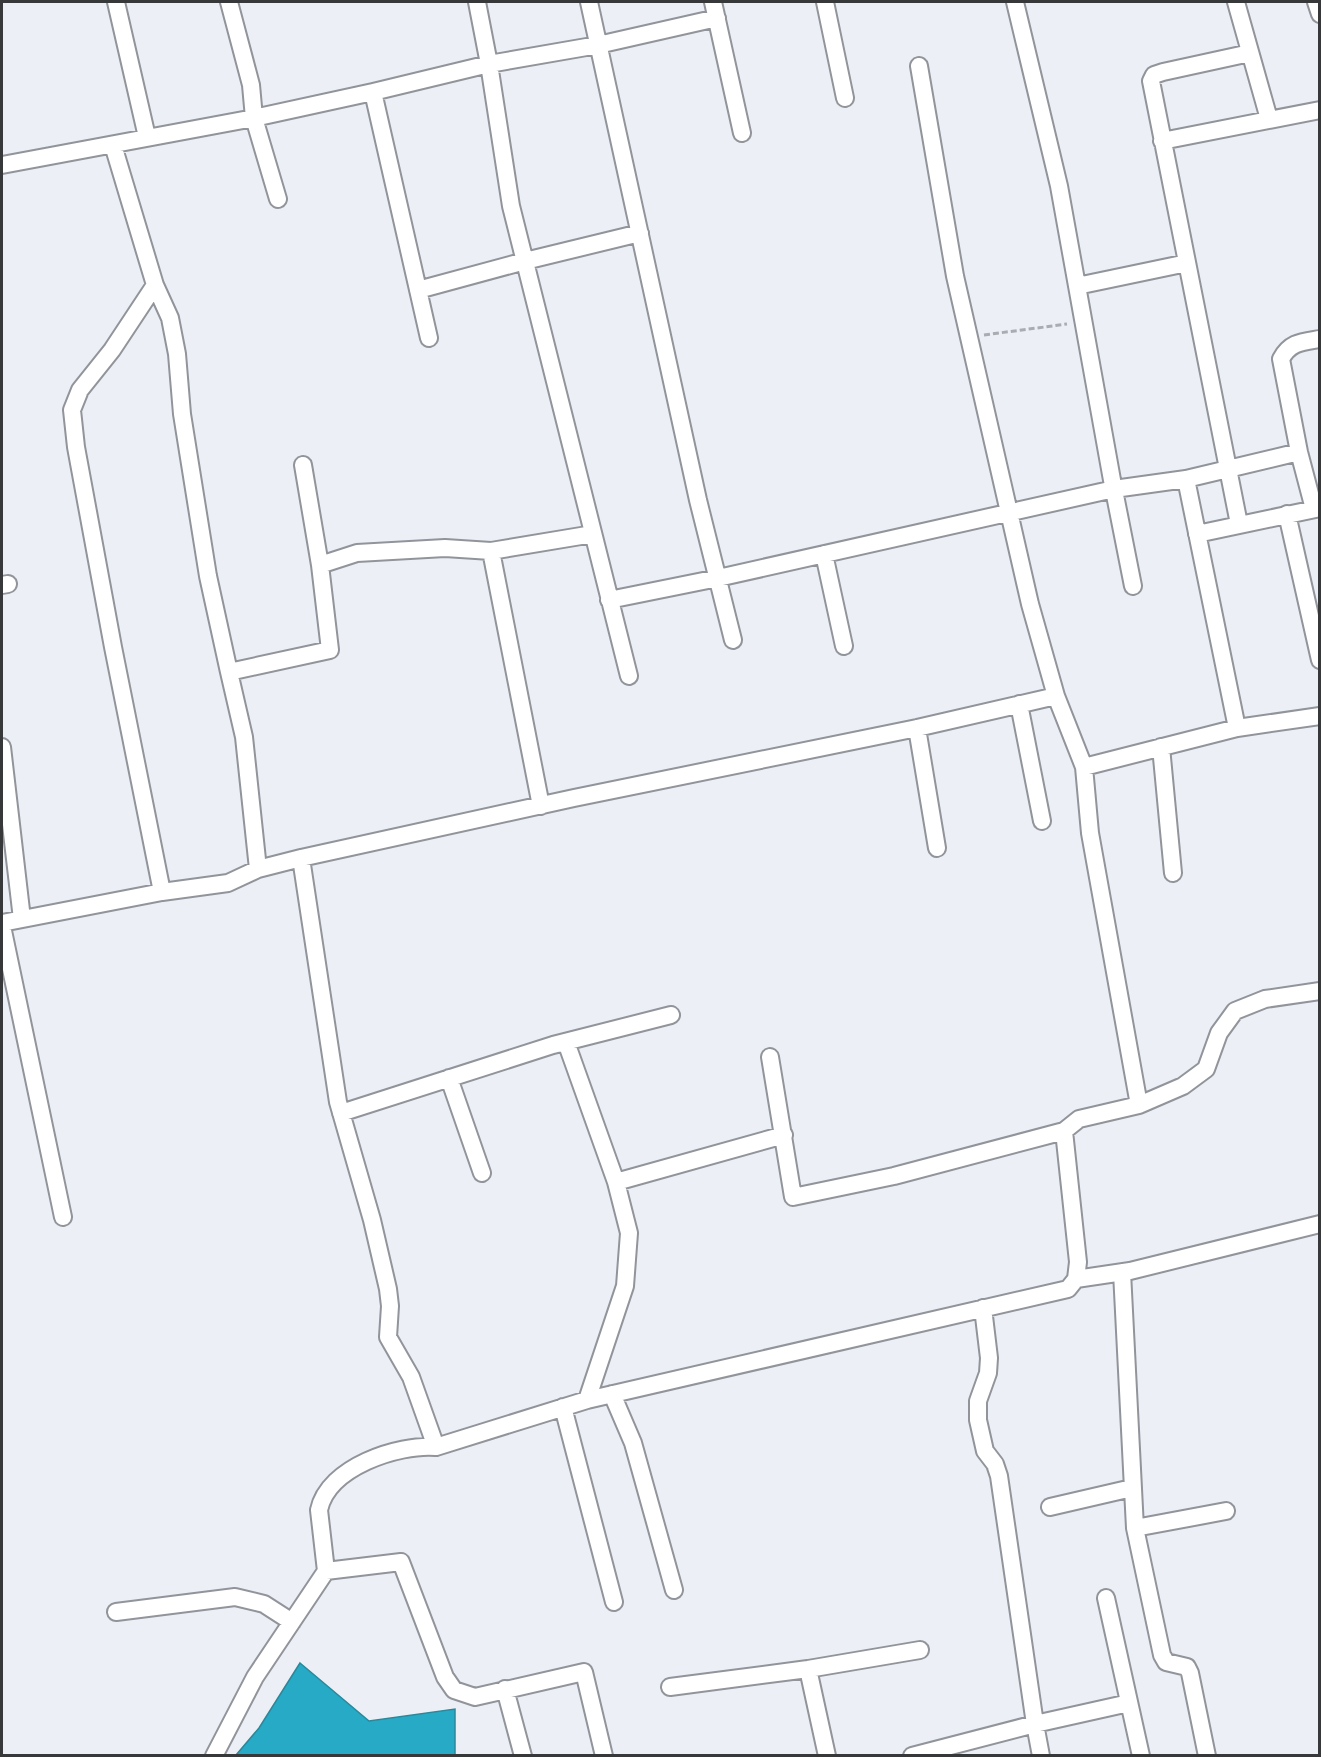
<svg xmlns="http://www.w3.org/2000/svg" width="1321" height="1757" font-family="Roboto,sans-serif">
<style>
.water{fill:#26aac5;stroke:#2b889b;stroke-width:1.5}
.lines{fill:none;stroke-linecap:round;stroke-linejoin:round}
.minor-casing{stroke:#91949a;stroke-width:20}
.path{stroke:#a9acb1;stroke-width:3;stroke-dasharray:6 3;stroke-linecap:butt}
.minor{stroke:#fff;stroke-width:16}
</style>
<rect width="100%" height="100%" fill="#ecf0f6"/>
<path class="water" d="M300 1663 369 1721 455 1709V1755H236L259 1728Z"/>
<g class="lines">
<defs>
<path id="minor" d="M116 2 147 137
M229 2 251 85 254 118 278 199
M477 2 489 64 511 206 629 676
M589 2 698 500 733 640
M713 2 742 133
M825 2 845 98
M1015 2 1059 186 1112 480 1133 586
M1236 2 1269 119
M1316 2 1320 14
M919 66 955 276 1030 604 1056 696
M373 92 429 338
M1162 141 1320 110
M113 145 155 285 170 318 177 354 182 414 208 576 229 672
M2 165 254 118 373 92 489 64 598 45 717 18
M155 285 112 350 80 390 72 410 76 447 113 647 162 892
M1077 286 1187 263
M418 290 525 261 640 233
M303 465 320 565
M1186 479 1237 728
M1314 509 1299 452 1281 359C1290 342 1302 342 1320 339
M1287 514 1320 660
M1239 524 1151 81 1154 75 1163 72 1250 53
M1197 534 1320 508
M491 551 541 806
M824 554 844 646
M2 585 8 584
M609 600 718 578 1114 489 1186 479 1299 452
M1019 704 1042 821
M917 728 937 848
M2 747 22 919
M1161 747 1173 873
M1084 767 1237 728 1320 716
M301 858 338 1102 372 1220 388 1289 390 1306 388 1337 411 1377 436 1447
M258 869 244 737 229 672 330 650 320 565 357 553 445 548 491 551 593 534
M2 923 162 892 228 883 258 869 301 858 574 798 917 728 1056 696 1084 767 1090 833 1139 1105
M2 926 63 1217
M566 1042 616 1182 629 1233 625 1286 587 1400
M770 1057 793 1197 894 1176 1064 1131
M449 1078 482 1173
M341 1113 553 1045 671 1015
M616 1182 784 1135
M1122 1272 1135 1528 1162 1655 1166 1662 1187 1667 1190 1673 1207 1756
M1076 1279 1130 1271 1320 1224
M612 1394 633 1443 674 1590
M563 1407 614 1602
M1050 1507 1132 1488
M1135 1528 1226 1511
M326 1571 401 1562 445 1677 454 1690 475 1697 584 1672 604 1756
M1106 1598 1141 1756
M116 1612 235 1597 264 1604 292 1622
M808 1669 827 1756
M670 1687 808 1669 920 1650
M505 1689 523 1756
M214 1756 255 1677 326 1571 319 1510C328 1467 398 1444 436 1447L587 1400 1068 1289 1076 1279 1078 1262 1064 1131 1079 1119 1139 1105 1183 1086 1206 1069 1219 1033 1235 1011 1265 999 1320 991
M912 1756 1035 1724 999 1476 995 1464 985 1451 978 1420V1401L988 1373 989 1358 983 1308
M1041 1756 1035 1724 1129 1703"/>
</defs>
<use href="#minor" class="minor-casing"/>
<path class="path" d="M984 335 1067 324"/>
<use href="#minor" class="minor"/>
</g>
<rect width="1321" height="1757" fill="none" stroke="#36383a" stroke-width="6"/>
</svg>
